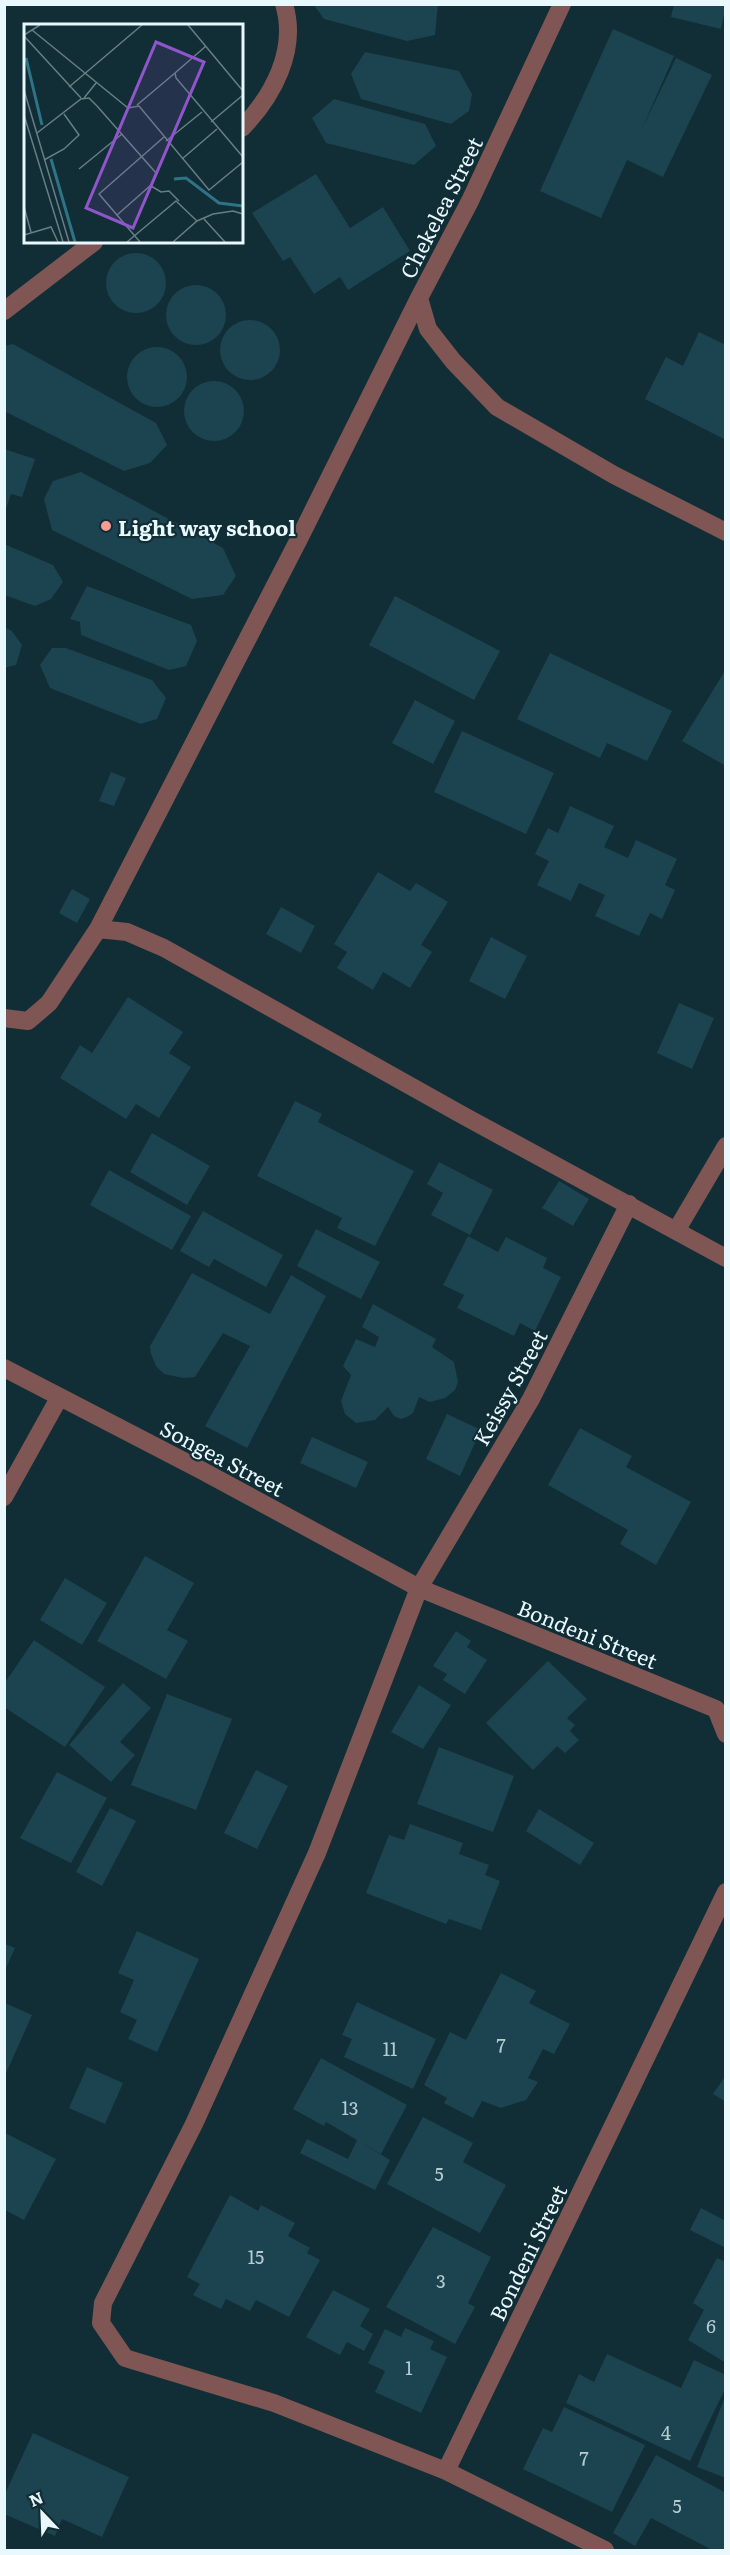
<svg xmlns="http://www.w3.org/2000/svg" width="730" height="2555" font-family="Literata,serif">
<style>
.building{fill:#1c4450}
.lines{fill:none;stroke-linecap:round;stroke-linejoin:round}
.minor{stroke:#7f5653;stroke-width:18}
.poi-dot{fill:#f59c96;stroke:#112d35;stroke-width:2}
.labels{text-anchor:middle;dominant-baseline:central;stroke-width:4.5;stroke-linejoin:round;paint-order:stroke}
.number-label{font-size:18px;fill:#b5cbd2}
.street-label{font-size:21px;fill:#e8f8fd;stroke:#112d35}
.poi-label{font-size:21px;font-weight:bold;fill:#e8f8fd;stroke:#112d35;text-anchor:start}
.inset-river{fill:none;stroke:#2f7386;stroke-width:3}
.inset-road{fill:none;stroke:#677e85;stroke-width:1.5}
.view{fill:#9155cb;fill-opacity:0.15;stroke:#9155cb;stroke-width:3}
.inset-edge{fill:none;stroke:#e8f8fd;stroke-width:3}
</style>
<rect width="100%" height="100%" fill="#112d35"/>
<path class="building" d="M313 4H438L435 35 407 41 324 19Z
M674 4H726L721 29 671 17Z
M613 29 674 56 641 131 676 58 712 75 663 177 627 160 601 218 540 191Z
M365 52 459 71 472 94 469 111 451 124 361 99 351 74Z
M334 99 425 124 436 146 414 165 326 143 312 118Z
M316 174 350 228 383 207 410 251 348 290 340 277 314 294 290 257 283 261 252 213Z
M106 283a30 30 0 1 1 60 0a30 30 0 1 1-60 0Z
M166 315a30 30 0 1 1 60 0a30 30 0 1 1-60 0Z
M220 350a30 30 0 1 1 60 0a30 30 0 1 1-60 0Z
M699 332 726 345V440L645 399 666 357 683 366Z
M13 344 156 423 167 445 150 463 124 471 4 411V346Z
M127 377a30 30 0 1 1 60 0a30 30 0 1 1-60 0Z
M184 411a30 30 0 1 1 60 0a30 30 0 1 1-60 0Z
M4 449 35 459 22 497 11 494 5 512Z
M81 472 223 548 236 576 223 595 192 599 52 530 44 499 53 481Z
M4 544 53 565 63 582 51 599 35 606 4 595Z
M87 586 191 625 197 641 186 666 169 670 81 635 80 622 70 619Z
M395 596 500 651 474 700 369 645Z
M4 627 12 631 22 645 16 665 4 668Z
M52 648H66L152 680 166 698 157 719 141 724 50 688 40 665Z
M550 653 672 711 647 761 607 743 600 758 517 719Z
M726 669V766L682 741Z
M415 700 455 721 433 764 392 743Z
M462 731 554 773 526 834 434 792Z
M111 772 126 778 114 806 99 801Z
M570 806 614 826 604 847 628 858 636 840 677 859 665 885 675 890 662 919 650 913 639 936 595 916 605 895 579 883 571 901 537 885 549 861 535 854 548 828 558 833Z
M378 872 410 891 416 883 448 902 421 945 432 952 410 988 383 972 373 990 337 968 347 952 334 944Z
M72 889 90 899 77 923 59 913Z
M281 907 315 926 301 953 266 934Z
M491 937 527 956 505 999 469 981Z
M128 997 183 1032 169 1053 191 1067 159 1118 136 1104 126 1119 60 1078 80 1045 92 1053Z
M679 1003 714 1018 692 1069 657 1053Z
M295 1101 322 1114 318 1122 414 1171 375 1246 337 1228 342 1218 257 1176Z
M152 1133 210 1166 187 1205 130 1172Z
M439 1162 493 1190 470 1235 431 1215 443 1193 427 1184Z
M109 1170 191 1216 172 1250 90 1205Z
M559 1181 589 1199 573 1226 542 1208Z
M203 1211 283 1255 266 1287 214 1259 209 1267 180 1251Z
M316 1229 380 1262 361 1299 297 1266Z
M468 1236 498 1252 506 1237 547 1258 543 1268 561 1277 535 1331 520 1323 514 1336 457 1308 464 1295 443 1285Z
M192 1273 270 1314 291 1275 326 1296 247 1448 205 1426 250 1346 223 1333 195 1377 183 1378 164 1374 156 1366 151 1354 150 1346Z
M373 1304 436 1339 432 1347 454 1362 458 1382 455 1390 445 1398 430 1402 419 1397 413 1413 407 1417 401 1419 394 1416 388 1407 375 1420 356 1423 345 1414 341 1401 351 1375 343 1366 356 1339 375 1347 379 1337 362 1327Z
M447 1414 481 1430 460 1476 426 1459Z
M580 1428 632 1456 626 1467 691 1502 656 1565 620 1544 628 1530 548 1485Z
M312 1437 368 1462 356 1488 300 1463Z
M145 1556 194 1583 167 1630 188 1641 166 1679 97 1641Z
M65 1578 107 1603 82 1645 40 1620Z
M456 1631 471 1641 467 1647 487 1660 465 1694 443 1680 447 1674 433 1666Z
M34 1640 105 1687 65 1747 4 1707V1684Z
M548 1661 587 1699 567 1718 575 1725 570 1731 579 1740 565 1753 557 1746 533 1770 486 1723Z
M123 1683 151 1708 120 1742 135 1755 111 1782 69 1745Z
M419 1685 451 1705 423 1749 391 1732Z
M167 1694 232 1719 196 1810 131 1785Z
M439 1747 514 1776 493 1832 417 1804Z
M256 1770 288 1786 257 1849 224 1833Z
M57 1772 107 1798 71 1863 20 1838Z
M110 1808 136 1821 102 1886 76 1872Z
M539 1809 594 1843 580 1865 526 1831Z
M410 1824 463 1843 459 1854 489 1865 485 1875 500 1881 481 1930 449 1919 446 1924 366 1893 389 1835 404 1840Z
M137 1931 199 1959 157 2052 128 2039 137 2020 120 2012 134 1980 118 1973Z
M5 1944 15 1948 5 1970Z
M501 1973 536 1991 529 2003 570 2024 554 2054 543 2049 528 2078 538 2082 526 2100 501 2108 482 2101 473 2118 444 2103 447 2098 424 2085 450 2032 466 2040Z
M357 2002 436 2039 413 2089 344 2057 352 2039 342 2035Z
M5 2003 32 2015 4 2078V2005Z
M321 2058 407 2105 381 2154 326 2122 324 2126 293 2109Z
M87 2067 123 2083 105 2124 69 2108Z
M726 2075V2102L713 2094Z
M423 2117 473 2143 463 2162 506 2185 480 2233 387 2184Z
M5 2133 56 2159 24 2220 5 2210Z
M307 2139 348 2159 357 2140 390 2160 375 2190 300 2153Z
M230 2195 258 2211 261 2205 295 2223 288 2236 310 2248 307 2253 320 2260 289 2317 256 2300 250 2311 226 2299 221 2309 193 2295 200 2284 187 2277Z
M701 2208 726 2221V2248L690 2230Z
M433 2227 491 2257 468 2303 475 2307 455 2344 386 2307Z
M717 2258 726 2262V2363L688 2340 704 2310 693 2303Z
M333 2290 370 2309 360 2326 373 2334 364 2351 347 2342 340 2355 306 2337Z
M405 2328 434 2341 430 2349 447 2357 421 2413 375 2392 385 2371 368 2363 385 2329 401 2337Z
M607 2354 681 2388 694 2360 726 2375V2387L690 2461 566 2403 579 2374 594 2382Z
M725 2397H726V2478L697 2467Z
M564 2407 645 2445 612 2512 523 2469 543 2428 552 2432Z
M33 2433 129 2477 102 2537 62 2519 55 2536 4 2514V2496Z
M656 2455 726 2493V2550H712L651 2518 635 2546 613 2533Z"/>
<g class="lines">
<path class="minor" d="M562 4 470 201 419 298 428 329 453 361 497 407 614 475 726 532
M242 128C273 96 298 50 284 4
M4 311 94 242
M98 929 298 541 419 298
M4 1018 28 1021 49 1003 98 929 127 932 164 948 464 1116 726 1258
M676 1231 726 1146
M4 1368 199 1469 419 1588 716 1709 726 1734
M4 1497 59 1398
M446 2471 274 2403 125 2358 101 2323 103 2303 194 2124 317 1853 419 1588 531 1399 629 1204
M605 2550 446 2471 726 1892"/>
</g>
<circle class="poi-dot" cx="106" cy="526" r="6"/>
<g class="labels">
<g class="number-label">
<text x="501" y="2044">7</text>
<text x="390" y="2048">11</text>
<text x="350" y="2107">13</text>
<text x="439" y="2173">5</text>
<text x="256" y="2256">15</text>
<text x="441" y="2280">3</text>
<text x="711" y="2325">6</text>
<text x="409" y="2367">1</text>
<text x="666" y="2432">4</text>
<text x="584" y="2457">7</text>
<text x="677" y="2505">5</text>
</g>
<g class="street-label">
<text transform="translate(440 207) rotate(-63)">Chekelea Street</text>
<text transform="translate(509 1387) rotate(-61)">Keissy Street</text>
<text transform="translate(223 1457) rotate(28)">Songea Street</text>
<text transform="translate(588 1633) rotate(22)">Bondeni Street</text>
<text transform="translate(527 2252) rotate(-64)">Bondeni Street</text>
</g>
<g class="poi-label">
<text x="118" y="526">Light way school</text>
</g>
</g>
<g transform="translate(24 24)">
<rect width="219" height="219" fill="#112d35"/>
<path class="inset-river" d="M2 34 18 101M27 135 51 218M150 155 162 154 195 179 219 182"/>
<path class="inset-road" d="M164 1 219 67M8 6 104 84 115 82 185 166 219 138M0 11 16 1M0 12 57 74M182 22 151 49 152 54 219 133M45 63 118 1M0 66 45 218M60 74 72 59M113 81 151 49M0 91 39 218M187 98 219 71M13 109 57 75 65 74 73 82 132 149 127 161 93 191 116 218M142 117 178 88M158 135 193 105M20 136 40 125 55 111 40 90M55 145 98 110M127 162 137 168 145 167 155 177M0 183 7 208M93 191 75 170 140 113M180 195 201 218M0 211 27 203 34 218M103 218 152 177 173 197M149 218 173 197 189 190 209 187 219 190"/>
<path class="view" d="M132 18 180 38 109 204 62 184Z"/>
<rect width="219" height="219" class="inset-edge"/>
</g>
<rect width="730" height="2555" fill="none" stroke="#e8f8fd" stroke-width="12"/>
<g transform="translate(42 2513) rotate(337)" stroke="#112d35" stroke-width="4.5" paint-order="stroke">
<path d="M0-4.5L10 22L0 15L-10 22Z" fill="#e8f8fd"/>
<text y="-9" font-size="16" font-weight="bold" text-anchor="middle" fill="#e8f8fd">N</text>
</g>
</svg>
